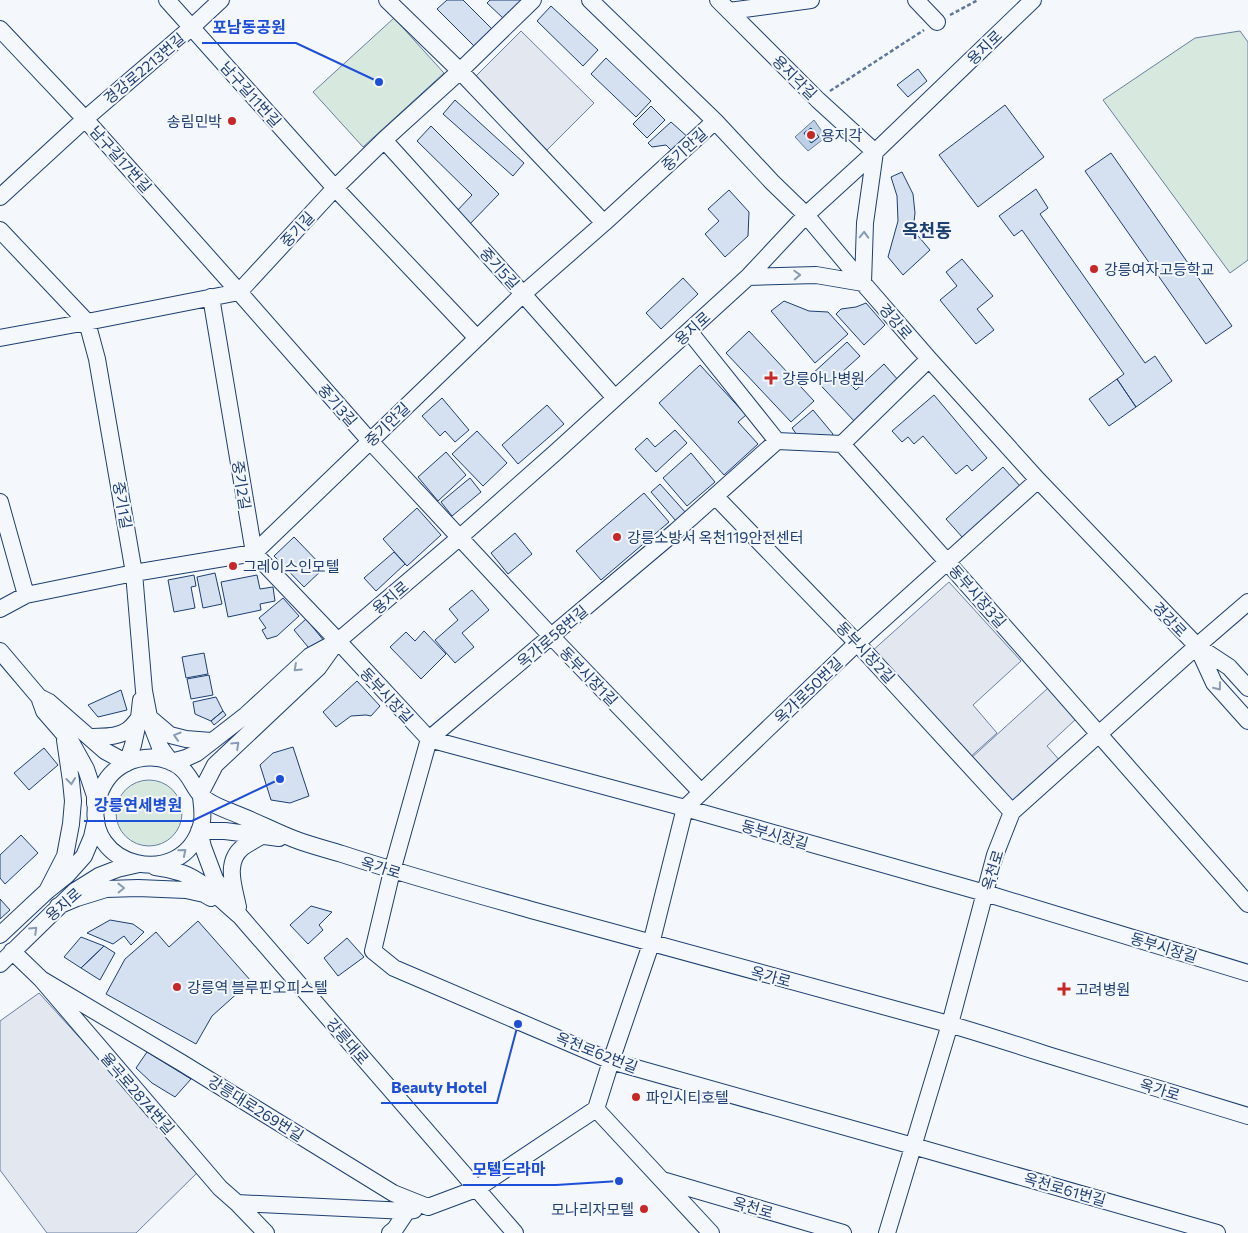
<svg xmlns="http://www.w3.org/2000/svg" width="1248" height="1233" font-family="Commissioner,'Noto Sans KR',sans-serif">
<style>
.green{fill:#d7e8df;stroke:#687fa3}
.parking{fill:#e3e8f0;stroke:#687fa3}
.water{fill:#bed0e5;stroke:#687fa3;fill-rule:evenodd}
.building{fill:#d5e0f0;stroke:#1d3f73}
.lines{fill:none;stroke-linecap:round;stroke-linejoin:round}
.minor-casing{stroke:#1d3f73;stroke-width:18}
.path{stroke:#5e769c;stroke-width:2.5;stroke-dasharray:4 2.5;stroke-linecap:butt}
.minor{stroke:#f4f7fb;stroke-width:16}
.oneway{stroke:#889bb7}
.poi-dot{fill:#c62828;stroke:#f4f7fb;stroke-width:2}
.labels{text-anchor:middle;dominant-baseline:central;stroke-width:4;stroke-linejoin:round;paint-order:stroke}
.street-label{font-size:15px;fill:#1d3f73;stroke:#f4f7fb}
.poi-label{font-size:15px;fill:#1d3f73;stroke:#f4f7fb;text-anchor:start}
.quarter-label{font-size:18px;font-weight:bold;fill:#1d3f73;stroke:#f4f7fb}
.leader{fill:none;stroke:#1d4ed8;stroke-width:2}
.callout-dot{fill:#1d4ed8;stroke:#f4f7fb;stroke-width:2}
.callout-label{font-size:16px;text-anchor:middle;font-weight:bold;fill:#1d4ed8;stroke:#f4f7fb;stroke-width:4;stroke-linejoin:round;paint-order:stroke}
</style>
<rect width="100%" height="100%" fill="#f4f7fb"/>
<path class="green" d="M394 18 444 73 363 147 313 92Z
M1240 31 1248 42V260L1230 273 1103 100 1195 38Z
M116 813a33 33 0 1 1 66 0a33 33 0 1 1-66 0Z"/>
<path class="parking" d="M521 31 594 103 547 150 475 77Z
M949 582 1021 661 973 705 997 733 968 759 871 652Z
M1048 688 1076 719 1047 746 1062 763 1013 808 969 760Z
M39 993 200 1170 136 1233H47L0 1170V1021Z"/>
<path class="water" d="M814 120 826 137 808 151 795 137ZM811 128 819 137 812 143 804 133Z"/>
<path class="building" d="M447 0H463L495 32 478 50 437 9Z
M490 0H521L503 18 487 3Z
M551 6 598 50 583 66 537 21Z
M606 58 651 101 636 117 591 74Z
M918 69 927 81 908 97 897 85Z
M455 100 524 163 513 176 443 114Z
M1005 105 1044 157 978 207 939 155Z
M651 106 665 120 647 138 633 124Z
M671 122 690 139 675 154 666 145 652 147 648 143Z
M431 126 499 194 467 227 454 214 472 195 417 141Z
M811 128 819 137 811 143 804 133Z
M1111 153 1232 326 1206 344 1085 171Z
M902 172 913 194 915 213 913 230 930 250 903 275 888 257 898 221 897 196 891 177Z
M1036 189 1048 208 1040 214 1145 363 1155 356 1172 381 1136 407 1117 379 1124 374 1022 230 1014 236 999 216Z
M729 190 749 212 748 236 725 257 705 234 719 221 708 209Z
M962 259 993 296 977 309 994 330 976 344 940 300 957 286 946 272Z
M683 278 698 294 661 329 646 313Z
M784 301 809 311 828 312 848 334 815 363 771 311Z
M866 303 885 325 864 345 836 314 841 309 856 307Z
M749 331 814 401 791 422 726 353Z
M847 342 860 356 840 374 856 390 884 364 899 381 855 422 811 375Z
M700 365 746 415 738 422 758 444 724 475 659 403Z
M1117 379 1136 407 1109 426 1089 399Z
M934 395 987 458 972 471 967 465 956 474 923 436 914 444 908 437 902 442 892 431Z
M442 398 469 430 455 442 445 431 440 436 422 416Z
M547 405 564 424 518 464 502 445Z
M813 410 833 434 830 438 797 435 792 428Z
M675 430 687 443 656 472 635 449 647 438 655 447Z
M477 431 507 463 483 486 452 454Z
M446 452 466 475 438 501 418 477Z
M691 453 715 482 687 506 663 478Z
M1003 467 1020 486 963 538 946 519Z
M470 478 481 492 452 516 441 502Z
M660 484 686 513 676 521 651 492Z
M644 493 669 522 601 580 576 551Z
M417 508 441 535 407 566 383 539Z
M515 533 532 554 508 574 491 553Z
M294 537 324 568 304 587 274 556Z
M394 552 405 564 376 591 364 578Z
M215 573 222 604 203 608 197 577Z
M194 575 196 586 191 587 195 608 174 612 168 580Z
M257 575 260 589 273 587 275 601 260 604 261 610 228 617 221 582Z
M472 590 489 610 462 633 474 647 455 663 435 640 458 620 449 609Z
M283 598 299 616 277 636 267 639 262 630 266 628 259 618Z
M306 619 325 642 313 653 294 630Z
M424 631 446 654 421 679 390 647 406 632 415 641Z
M204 653 208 674 186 678 182 657Z
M209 675 213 695 191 699 187 679Z
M357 681 380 706 371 716 366 715 351 716 336 727 323 712Z
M121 690 127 710 98 717 88 705Z
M216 697 223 711 211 721 195 714 193 702Z
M223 711 226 715 214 725 211 721Z
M293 747 309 796 290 803 271 800 260 765 273 753Z
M44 748 58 765 29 790 14 773Z
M21 835 38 853 5 884 0 878V855Z
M0 899 10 910 0 919Z
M311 906 332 912 319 925 323 930 308 944 290 925Z
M110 920 133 924 144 932 131 945 124 936 113 944 87 933Z
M198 921 251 981 212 1016 196 1044 106 994 125 959 156 932 169 947Z
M81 937 104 946 81 968 64 957Z
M347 938 364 957 338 976 324 958Z
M104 946 115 953 100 980 81 968Z
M147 1052 191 1079 175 1097 152 1083 136 1068Z"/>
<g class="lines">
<defs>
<path id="minor" d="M167 0 335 188 477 338
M387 0 460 71 604 223
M590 0 715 121 772 182 806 215 863 283 929 359 1038 480 1197 646 1229 667 1248 688
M718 0 818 100 875 152 865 223 863 283 816 275 748 277
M916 0 937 22
M729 11 811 0
M0 29 85 119 239 292 370 441 551 636 701 792
M384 140 523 294 615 398
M0 197 85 119 192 27 221 0
M0 230 87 322 97 359 134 573 144 691 149 717 153 729 160 747 171 762 186 758 197 753 246 715 310 656 338 641 459 538 556 452 748 277 806 215 875 152 1033 0
M211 297 254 553 338 641 429 739 685 808 985 893 1248 973
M689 331 777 441 842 444C979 596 1113 751 1248 904
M0 338 87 322 239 292 335 188 384 140 460 71 533 0
M777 441 676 531 429 739 392 871 373 951 394 968 611 1061 913 1146 1217 1233
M842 444 929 359
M715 496 857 643 1012 812
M0 502 26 595
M0 609 26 595 134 573 254 553 523 294 604 223 715 121
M1197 646 1214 683 1248 721
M0 651 39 697 44 711 71 742 86 769 95 796V804
M41 698 49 702 105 751 127 763 133 745 139 718 141 700
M150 718 170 735 186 739 211 741
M89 737C102 736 117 738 128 730 132 727 136 722 139 718
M200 794 215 765 318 668 333 647
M201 797C202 806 204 817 201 826 182 892 82 867 97 801 101 787 108 774 121 766 135 757 154 755 169 761 193 770 191 791 208 801 219 808 230 811 241 816 259 823 276 832 294 839 309 845 326 849 342 854 406 875 471 893 535 911 672 949 809 985 945 1023 980 1033 1014 1044 1048 1055 1115 1075 1181 1096 1248 1116
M155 867C164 868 173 870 182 873 204 881 222 901 240 916L515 1233
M47 891 65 856 71 824 73 801 71 781 65 740
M229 899 215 879 203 847 199 831H225L279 838
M58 906 77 898 106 889 138 888 186 890 204 894 211 898
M238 907C234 887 224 862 243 847 249 843 255 840 261 836
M0 935 47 891 67 875 84 856 92 837 96 819
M12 951 41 979 220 1188 237 1203 266 1233
M0 964 75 891 99 876 117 869 139 864
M41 979 182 1063 393 1193 428 1207 476 1189 596 1109 611 1061 651 944 685 808 857 643 1038 480
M596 1109 711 1233
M662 1180 843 1233
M237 1203 407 1211
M390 1233 395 1229 407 1211 414 1210
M887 1233 950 1024 995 855 1012 812 1197 646 1248 602"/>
</defs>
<use href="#minor" class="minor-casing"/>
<path class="path" d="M950 15 978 0
M830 91 924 30"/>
<use href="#minor" class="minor"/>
</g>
<defs><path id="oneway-chevron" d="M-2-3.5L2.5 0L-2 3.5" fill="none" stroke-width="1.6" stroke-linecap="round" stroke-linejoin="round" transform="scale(1.25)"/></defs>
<g class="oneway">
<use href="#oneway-chevron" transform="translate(864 235) rotate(-88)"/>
<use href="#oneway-chevron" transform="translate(797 275) rotate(-2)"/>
<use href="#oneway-chevron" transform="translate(297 668) rotate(137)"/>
<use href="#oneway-chevron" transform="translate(1218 687) rotate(52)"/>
<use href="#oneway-chevron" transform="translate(177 736) rotate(-163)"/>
<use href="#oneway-chevron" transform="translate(236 745) rotate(-43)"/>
<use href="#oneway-chevron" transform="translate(71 781) rotate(84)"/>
<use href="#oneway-chevron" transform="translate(183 852) rotate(-40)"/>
<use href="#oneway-chevron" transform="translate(121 888) rotate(-1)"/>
<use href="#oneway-chevron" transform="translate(34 930) rotate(-44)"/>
</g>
<g class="poi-dot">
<circle cx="232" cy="121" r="5"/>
<circle cx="811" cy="135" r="5"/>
<circle cx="1094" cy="269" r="5"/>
<path d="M768.5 370.5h5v5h5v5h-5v5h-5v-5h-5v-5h5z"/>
<circle cx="617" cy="537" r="5"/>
<circle cx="233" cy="566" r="5"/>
<circle cx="177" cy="987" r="5"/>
<path d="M1061.5 981.5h5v5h5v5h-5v5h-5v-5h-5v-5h5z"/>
<circle cx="636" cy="1097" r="5"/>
<circle cx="644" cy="1209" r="5"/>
</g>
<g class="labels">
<g class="street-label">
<text transform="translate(984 47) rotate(-44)">용지로</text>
<text transform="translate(144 68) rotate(-40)">경강로2213번길</text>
<text transform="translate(795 77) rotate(45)">용지각길</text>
<text transform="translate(251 94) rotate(48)">남구길11번길</text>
<text transform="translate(684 149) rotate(-42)">중기안길</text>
<text transform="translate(121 159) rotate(48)">남구길17번길</text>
<text transform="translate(297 229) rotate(-47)">중기길</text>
<text transform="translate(500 268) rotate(48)">중기5길</text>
<text transform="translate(896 321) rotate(49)">경강로</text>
<text transform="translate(692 328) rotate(-42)">용지로</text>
<text transform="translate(338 405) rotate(49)">중기3길</text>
<text transform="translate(387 424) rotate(-44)">중기안길</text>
<text transform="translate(242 485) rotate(81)">중기2길</text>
<text transform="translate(123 505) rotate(80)">중기1길</text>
<text transform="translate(978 596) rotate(49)">동부시장3길</text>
<text transform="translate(390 597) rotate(-40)">용지로</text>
<text transform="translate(1170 619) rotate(46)">경강로</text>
<text transform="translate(552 636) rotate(-40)">옥가로58번길</text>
<text transform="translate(866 652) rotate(47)">동부시장2길</text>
<text transform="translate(589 676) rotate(46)">동부시장1길</text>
<text transform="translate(808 690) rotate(-44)">옥가로50번길</text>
<text transform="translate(387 695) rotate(47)">동부시장길</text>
<text transform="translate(775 834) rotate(16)">동부시장길</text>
<text transform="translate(381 867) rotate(17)">옥가로</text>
<text transform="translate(992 870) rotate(-73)">옥천로</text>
<text transform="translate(63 904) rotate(-41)">용지로</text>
<text transform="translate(1164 947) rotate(17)">동부시장길</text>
<text transform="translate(771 976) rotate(15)">옥가로</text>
<text transform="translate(348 1041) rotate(49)">강릉대로</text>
<text transform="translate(597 1052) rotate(21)">옥천로62번길</text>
<text transform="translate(1160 1089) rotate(17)">옥가로</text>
<text transform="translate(138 1093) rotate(49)">율곡로2874번길</text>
<text transform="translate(256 1108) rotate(32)">강릉대로269번길</text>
<text transform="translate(1065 1189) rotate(16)">옥천로61번길</text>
<text transform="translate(753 1207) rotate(16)">옥천로</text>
</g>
<g class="poi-label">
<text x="222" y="121" text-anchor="end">송림민박</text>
<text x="821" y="135">용지각</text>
<text x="1104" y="269">강릉여자고등학교</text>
<text x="782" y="378">강릉아나병원</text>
<text x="627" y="537">강릉소방서 옥천119안전센터</text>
<text x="243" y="566">그레이스인모텔</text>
<text x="187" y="987">강릉역 블루핀오피스텔</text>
<text x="1075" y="989">고려병원</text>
<text x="646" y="1097">파인시티호텔</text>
<text x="634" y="1209" text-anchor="end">모나리자모텔</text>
</g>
<g class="quarter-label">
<text x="927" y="230">옥천동</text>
</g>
</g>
<path class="leader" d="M379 82L296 43H202M280 779L192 821H84M518 1024L497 1103H381M619 1181L556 1185H463"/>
<g class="callout-dot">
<circle cx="379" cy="82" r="5"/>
<circle cx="280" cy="779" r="5"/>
<circle cx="518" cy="1024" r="5"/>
<circle cx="619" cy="1181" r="5"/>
</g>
<g class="callout-label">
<text x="249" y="33">포남동공원</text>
<text x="138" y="811">강릉연세병원</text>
<text x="439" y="1093">Beauty Hotel</text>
<text x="509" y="1175">모텔드라마</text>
</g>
</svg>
